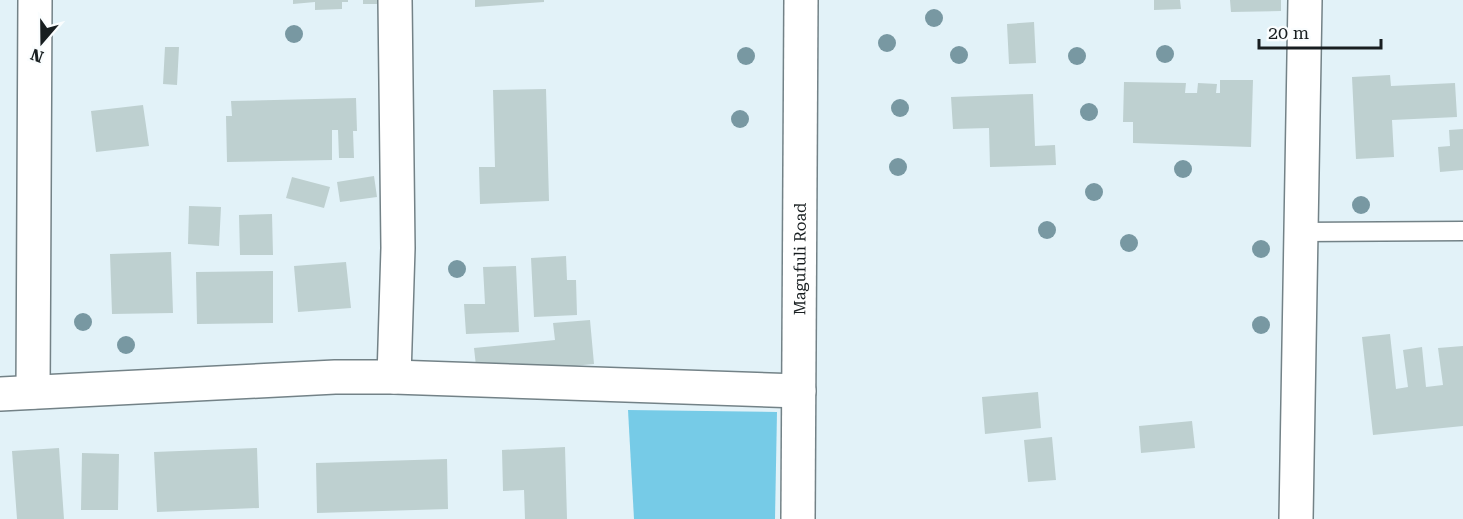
<svg xmlns="http://www.w3.org/2000/svg" width="1463" height="519" font-family="'Roboto Serif',serif">
<style>
.green{fill:#76cbe7}
.building{fill:#bed0d0}
.lines{fill:none;stroke-linecap:round;stroke-linejoin:round}
.service-casing{stroke:#738287;stroke-width:21}
.minor-casing{stroke:#738287;stroke-width:36}
.service{stroke:#fff;stroke-width:18}
.minor{stroke:#fff;stroke-width:33}
.tree{fill:#7898a2}
.labels{text-anchor:middle;dominant-baseline:central;stroke-width:4.5;stroke-linejoin:round;paint-order:stroke}
.street-label{font-size:16px;fill:#181e20;stroke:#fafdfe}
</style>
<rect width="100%" height="100%" fill="#e2f2f8"/>
<path class="green" d="M628 410 777 412 775 519H634Z"/>
<path class="building" d="M293 0H348V2H342V9L315 10V2L293 4Z
M363 0H377V4H363Z
M475 0H544V2L475 7Z
M1154 0H1180L1181 9 1154 10Z
M1230 0H1281V11L1231 12Z
M1034 22 1036 63 1009 64 1007 24Z
M165 47H179L177 85 163 84Z
M1390 75 1391 86 1455 83 1457 117 1392 120 1394 157 1356 159 1352 77Z
M1220 80H1253L1251 147 1133 143V122H1123L1124 82 1186 83 1185 93H1197L1198 83 1217 84 1216 93H1220Z
M546 89 549 201 480 204 479 167H495L493 90Z
M1033 94 1035 146 1055 145 1056 165 990 167 989 128 953 129 951 97Z
M356 98 357 131H353L354 158H339L338 130H332V160L227 162 226 116H232L231 101Z
M143 105 149 146 96 152 91 111Z
M1463 129V170L1440 172 1438 147 1450 146 1449 130Z
M374 176 377 197 340 202 337 182Z
M292 177 330 187 324 208 286 198Z
M189 206 221 207 219 246 188 244Z
M272 214 273 255H240L239 215Z
M171 252 173 313 112 314 110 254Z
M566 256 567 280H576L577 315 534 317 531 258Z
M346 262 351 308 298 312 294 266Z
M516 266 519 332 466 334 464 304H485L483 267Z
M273 271V323L197 324 196 272Z
M590 320 594 364 477 375 474 348 555 340 553 323Z
M1390 334 1396 389 1408 387 1403 350 1422 347 1426 387 1443 385 1438 348 1463 346V426L1373 435 1362 337Z
M1038 392 1041 428 985 434 982 397Z
M1192 421 1195 448 1141 453 1139 426Z
M1052 437 1056 480 1028 482 1024 440Z
M565 447 567 519H525L524 490 503 491 502 450Z
M59 448 64 519H17L12 451Z
M257 448 259 508 157 512 154 452Z
M82 453 119 454 118 510H81Z
M447 459 448 509 317 513 316 463Z"/>
<g class="lines">
<defs>
<path id="service" d="M1301 232 1463 231"/>
<g id="minor">
<path d="M394 377 398 248 395 0"/>
<path d="M33 392 35 0"/>
<path d="M0 394 335 377H394L799 391"/>
<path id="s1" d="M798 519 801 0"/>
<path d="M1296 519 1305 0"/>
</g>
</defs>
<use href="#service" class="service-casing"/>
<use href="#minor" class="minor-casing"/>
<use href="#service" class="service"/>
<use href="#minor" class="minor"/>
</g>
<g class="tree">
<circle cx="934" cy="18" r="9"/>
<circle cx="294" cy="34" r="9"/>
<circle cx="887" cy="43" r="9"/>
<circle cx="1165" cy="54" r="9"/>
<circle cx="959" cy="55" r="9"/>
<circle cx="746" cy="56" r="9"/>
<circle cx="1077" cy="56" r="9"/>
<circle cx="900" cy="108" r="9"/>
<circle cx="1089" cy="112" r="9"/>
<circle cx="740" cy="119" r="9"/>
<circle cx="898" cy="167" r="9"/>
<circle cx="1183" cy="169" r="9"/>
<circle cx="1094" cy="192" r="9"/>
<circle cx="1361" cy="205" r="9"/>
<circle cx="1047" cy="230" r="9"/>
<circle cx="1129" cy="243" r="9"/>
<circle cx="1261" cy="249" r="9"/>
<circle cx="457" cy="269" r="9"/>
<circle cx="83" cy="322" r="9"/>
<circle cx="1261" cy="325" r="9"/>
<circle cx="126" cy="345" r="9"/>
</g>
<g class="labels">
<g class="street-label">
<text stroke="none"><textPath href="#s1" startOffset="260">Magufuli Road</textPath></text>
</g>
</g>
<g transform="translate(42 42) rotate(200)" stroke="#fafdfe" stroke-width="4.5" paint-order="stroke">
<path d="M0-4.5L10 22L0 15L-10 22Z" fill="#181e20"/>
<text y="-9" font-size="16" font-weight="bold" text-anchor="middle" fill="#181e20">N</text>
</g>
<path d="M1259 39v9h122v-9" fill="none" stroke="#181e20" stroke-width="3"/>
<text x="1268" y="39" font-size="18" fill="#181e20" stroke="#fafdfe" stroke-width="4.5" paint-order="stroke">20 m</text>
</svg>
